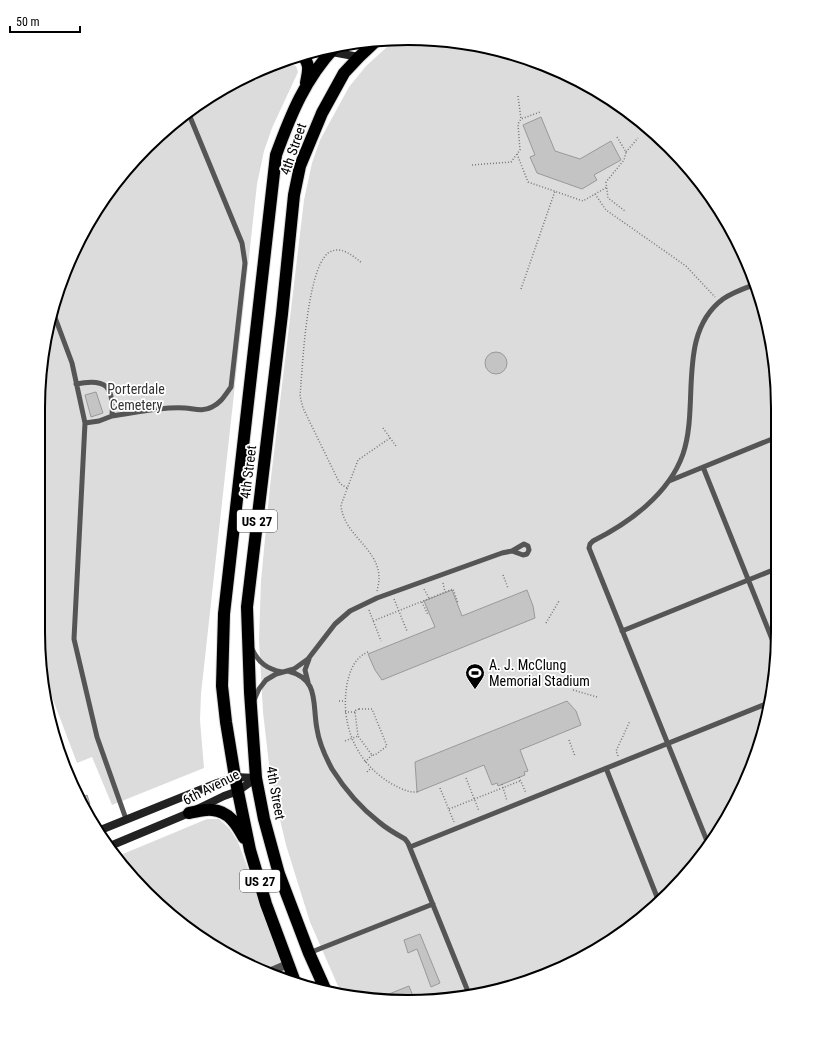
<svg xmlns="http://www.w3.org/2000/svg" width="816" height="1040" font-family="'Roboto Condensed',sans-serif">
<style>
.green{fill:#dcdcdc}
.building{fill:#c4c4c4;stroke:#999}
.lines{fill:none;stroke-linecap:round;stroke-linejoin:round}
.highway-casing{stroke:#dbdbdb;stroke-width:14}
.path{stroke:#777;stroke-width:1.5;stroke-dasharray:1 2;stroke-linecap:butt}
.lane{stroke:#555;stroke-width:5}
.street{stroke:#555;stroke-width:8}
.secondary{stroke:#222;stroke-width:8}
.highway{stroke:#000;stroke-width:12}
.labels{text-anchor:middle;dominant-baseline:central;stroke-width:3.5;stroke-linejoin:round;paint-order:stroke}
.shield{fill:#fff;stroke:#4c4c4c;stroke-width:1}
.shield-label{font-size:13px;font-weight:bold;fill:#000}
.street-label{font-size:14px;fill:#000;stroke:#fff}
.park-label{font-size:14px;fill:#333;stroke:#fff}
.poi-label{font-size:14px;fill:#000;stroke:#fff;text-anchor:start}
.rim{fill:none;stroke:#000;stroke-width:2}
</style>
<rect width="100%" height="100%" fill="#fff"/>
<path class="green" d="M432 39 504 51 571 76 633 114 686 164 728 223 758 289 777 384 778 632 771 704 750 774 716 838 652 910 593 952 504 989 408 1002 341 993 310 922 286 845 278 811 269 764 263 712 259 640 261 581 270 486 304 200 312 163 320 140 349 87 366 66 387 47 397 40Z
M289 64 296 66 298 72 272 128 264 151 257 184 201 694 200 720 204 768 112 805 92 757 77 763 44 676 38 632 39 384 58 289 115 183 164 130 215 93Z
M207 819H219L229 828 238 842 289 980 223 953 147 894 118 856Z"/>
<path class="building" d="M541 117 555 151 580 159 611 141 621 160 594 175 597 180 582 189 537 173 530 157 535 155 523 125Z
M485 363a11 11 0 1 1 22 0a11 11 0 1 1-22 0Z
M96 392 103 413 91 417 85 395Z
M452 590 462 616 527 590 533 606 535 618 382 680 375 670 368 654 435 627 424 601Z
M567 701 576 711 581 725 520 750 528 771 524 772 525 775 498 786 497 783 492 785 484 765 417 792 415 762Z
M87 795 90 804 83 806 80 798Z
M420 934 440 983 431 987 417 949 408 953 404 940Z
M409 986 415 1001 408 1002 379 998Z"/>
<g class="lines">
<defs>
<path id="highway" d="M302 55C311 65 308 71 306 83
M189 813C196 812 205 809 212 810 229 811 237 825 244 838
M295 982 266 904 250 850 235 777 226 722 222 686 224 614 276 155C291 114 305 79 335 47
M326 991 309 953 279 874 264 819 256 778 250 692 247 607 282 314 294 195 300 166 322 113 344 73 359 57 376 41"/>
</defs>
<use href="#highway" class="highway-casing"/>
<path class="path" d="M518 96 521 119
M617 137 626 152 624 160 606 182 608 198 625 211
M626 152 638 138
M517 154 528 182 583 201 607 187
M472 165 511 162 520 150 518 124 521 119 540 112
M595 194 606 210 686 266 715 297
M521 289 555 191
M383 428 396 446
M347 488 342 485 339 482 303 408 300 396 301 383C303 359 308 258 332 251 343 247 353 256 362 263
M503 575 508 588
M443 583 445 592
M424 589 429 598
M377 591C378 587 379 582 379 578 379 548 343 535 341 505L358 460 390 438
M394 599 407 631
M422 602 428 615
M369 610 381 641
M373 621 453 589 458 603
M546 623 559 601
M368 652C354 658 350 671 347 684 340 725 356 763 392 784 400 788 408 793 418 792
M573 690 597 697
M339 701H345
M359 709H372L387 746 375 755H372L358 736 355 712 356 710Z
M345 712H355
M569 740 575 756
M345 741 358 736
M618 756 616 751 630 721
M365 762 372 755
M367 772 371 768
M519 777 526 793
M466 778 479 811
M502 784 507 801
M440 788 454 822
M449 809 520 781"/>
<path class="lane" d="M53 312 72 363 85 423 74 639 97 737 126 819
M76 384C106 378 114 386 112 416L99 421 85 423
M112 416C134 413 163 406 185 408 195 409 203 412 212 407 221 403 225 395 231 387L245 263 242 243 188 112
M703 467 776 649
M669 481 777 437
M622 631 778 568
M252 649C259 663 267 669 282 672
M288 671C320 679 312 704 317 729 319 743 325 756 332 769 344 788 361 808 379 822 387 829 396 834 405 839L408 843 469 994
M308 682 305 670 309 659
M254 700 259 689 266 680 276 674 294 669 308 659 335 624 350 611 377 598 502 553 512 551 523 555 527 554 529 550 528 546 524 544 512 551
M606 768 659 902
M709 846 589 548 590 544 593 541C629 523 669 494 683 454 700 404 676 334 723 299 733 292 745 288 756 284
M410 847 771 702
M309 953 433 904"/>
<path class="street" d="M269 972 288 964"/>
<path class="secondary" d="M321 50 359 57
M98 831 217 783 235 777 256 778
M110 846 189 813 224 796 238 791 256 778"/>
<use href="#highway" class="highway"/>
</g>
<defs>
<symbol id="stadium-pin" viewBox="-11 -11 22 30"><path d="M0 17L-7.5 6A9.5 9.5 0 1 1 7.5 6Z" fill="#000" stroke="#fff"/><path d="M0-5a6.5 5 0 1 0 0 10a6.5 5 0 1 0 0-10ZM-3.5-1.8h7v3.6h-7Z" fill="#fff"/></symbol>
</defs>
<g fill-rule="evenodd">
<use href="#stadium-pin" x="464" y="662" width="22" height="30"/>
</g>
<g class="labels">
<g class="shield">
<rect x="237" y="510" width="40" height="22" rx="3"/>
<rect x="240" y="870" width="40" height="22" rx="3"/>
</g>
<g class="shield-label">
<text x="257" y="521">US 27</text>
<text x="260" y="881">US 27</text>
</g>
<g class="street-label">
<text transform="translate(293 149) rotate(-71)">4th Street</text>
<text transform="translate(248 472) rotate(-83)">4th Street</text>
<text transform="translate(211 787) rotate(-27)">6th Avenue</text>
<text transform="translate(276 793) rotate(80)">4th Street</text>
</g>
<g class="park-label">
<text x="136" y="389">Porterdale<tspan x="136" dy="16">Cemetery</tspan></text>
</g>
<g class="poi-label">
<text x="489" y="665">A. J. McClung<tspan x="489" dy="16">Memorial Stadium</tspan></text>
</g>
</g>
<path d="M0 0H816V1040H0ZM408 45H408A363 363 0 0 1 771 408V632A363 363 0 0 1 408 995H408A363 363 0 0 1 45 632V408A363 363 0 0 1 408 45Z" fill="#fff" fill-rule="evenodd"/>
<path class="rim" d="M408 45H408A363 363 0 0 1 771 408V632A363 363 0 0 1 408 995H408A363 363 0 0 1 45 632V408A363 363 0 0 1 408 45Z"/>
<path d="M10 26v6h70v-6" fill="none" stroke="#000000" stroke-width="2"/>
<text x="16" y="26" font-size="12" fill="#000000" stroke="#ffffff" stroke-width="3" paint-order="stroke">50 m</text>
</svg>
